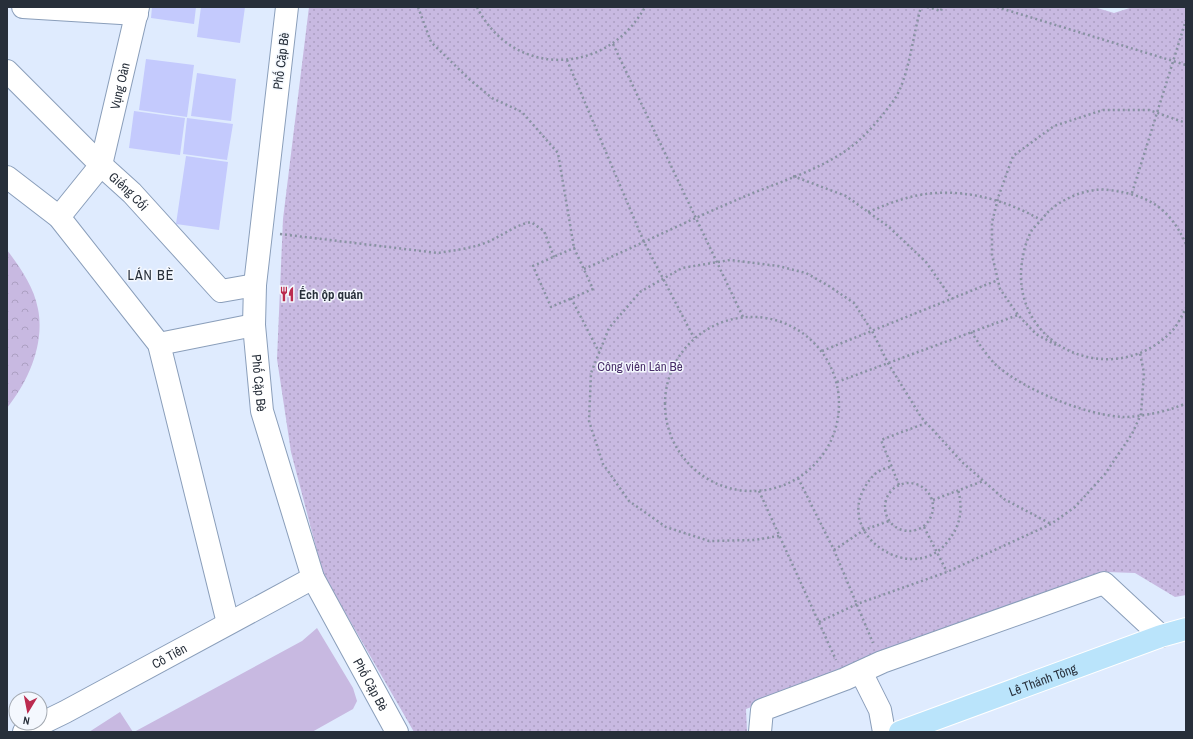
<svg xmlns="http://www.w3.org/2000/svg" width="1193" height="739" font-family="'Archivo Narrow',sans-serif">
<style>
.grass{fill:#c8b9e1}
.forest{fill:url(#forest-crowns)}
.park{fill:url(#park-dots)}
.building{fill:#c4cafd}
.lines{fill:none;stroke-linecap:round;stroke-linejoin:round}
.minor-casing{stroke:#8a9eba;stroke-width:24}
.major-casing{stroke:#fff;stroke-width:24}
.path{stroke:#8892a2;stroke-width:2.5;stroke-dasharray:2 3;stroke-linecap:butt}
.minor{stroke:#fff;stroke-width:22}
.major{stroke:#bae4fb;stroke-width:22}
.labels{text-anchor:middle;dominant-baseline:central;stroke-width:3;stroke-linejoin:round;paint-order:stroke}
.street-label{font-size:13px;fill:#272f3a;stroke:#f4f8fe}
.poi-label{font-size:13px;font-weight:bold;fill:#272f3a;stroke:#f4f8fe;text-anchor:start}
.park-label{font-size:13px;fill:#482d69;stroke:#f4f8fe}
.neighbourhood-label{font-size:14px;letter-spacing:1px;fill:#272f3a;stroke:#f4f8fe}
</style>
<defs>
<pattern id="forest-crowns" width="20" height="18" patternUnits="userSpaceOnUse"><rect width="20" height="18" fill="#c8b9e1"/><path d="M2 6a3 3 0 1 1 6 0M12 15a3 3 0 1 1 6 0" fill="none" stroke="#ac9fc2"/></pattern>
<pattern id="park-dots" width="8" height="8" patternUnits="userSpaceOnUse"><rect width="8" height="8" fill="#c8b9e1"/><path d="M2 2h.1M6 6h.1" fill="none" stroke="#ac9fc2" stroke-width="1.8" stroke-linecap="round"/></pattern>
</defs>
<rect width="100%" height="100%" fill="#dfebfe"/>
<path class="grass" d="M317 628 353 688 357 701 353 709 312 732H134L302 641Z
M120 712 133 732H89Z"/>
<path class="forest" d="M7 250C20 267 34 287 38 309 45 344 28 382 7 408Z"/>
<path class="park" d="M309 7H1094L1114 13 1133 7 1186 8V595L1175 597 1135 573 1107 572 746 709 747 732H414L323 574 291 452 277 359 283 219Z"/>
<path class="building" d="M152 7H196L194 24 151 18Z
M201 7H245L240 43 197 37Z
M146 59 194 65 187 117 139 110Z
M197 73 236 79 231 121 191 116Z
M134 111 185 118 180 155 129 148Z
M187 118 233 124 227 160 183 154Z
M186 156 228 162 219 230 176 224Z"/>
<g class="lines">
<defs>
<g id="minor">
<path d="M23 7 137 14"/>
<path id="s1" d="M287 7 255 285 254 325 262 411 313 578 397 732"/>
<path id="s2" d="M7 71 101 165 132 193 221 291 255 285"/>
<path d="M7 177 59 217 159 344 228 623"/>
<path id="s3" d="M59 217 101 165 138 7"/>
<path d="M159 344 254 325"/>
<path d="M861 672 880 710 884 732"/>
<path id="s4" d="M24 732 65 712 313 578"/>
<path d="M760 732 762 710 845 679 882 662 1104 583 1161 636"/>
</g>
<g id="major">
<path id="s5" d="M900 732 1161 636 1186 629"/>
</g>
</defs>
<use href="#minor" class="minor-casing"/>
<use href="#major" class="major-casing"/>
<path class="path" d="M418 7 431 42 469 79 492 98 522 112 558 153 574 248
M477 7C513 79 607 76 645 7
M927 7 941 11 942 7
M997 7 1186 65
M613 44 743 317
M567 60 644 242 694 338
M793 176 846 196 889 227 926 262 952 299
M1132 193 1186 20
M868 212C879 208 889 203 900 200 948 184 999 196 1041 220
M280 234 438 253C456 250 476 248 492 240 506 233 516 225 531 222L544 231 554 257
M1186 244C1169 207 1148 195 1109 190 1088 187 1060 199 1046 214 1042 220 1036 225 1032 230 1025 242 1022 258 1021 271 1018 352 1117 389 1172 331 1178 325 1182 315 1186 308
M574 248 593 289 551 307 533 266Z
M584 269C637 246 689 220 741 198 778 182 825 169 856 143 870 131 883 115 894 100 909 78 913 34 921 7
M571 298 599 352
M665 404a87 87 0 1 1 174 0a87 87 0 1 1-174 0Z
M971 332C979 343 986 355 995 364 1022 389 1087 416 1124 417 1140 417 1171 411 1186 403
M1056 345 1036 334 1018 315 1000 289 992 255V222L999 195 1013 156 1054 126 1103 110H1149L1186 123
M822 351 998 280
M837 382 1018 315
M890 467C878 470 872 475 865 487 835 536 914 587 948 541 961 525 963 509 958 489
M798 478 834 550 873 643
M885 507a24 24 0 1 1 48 0a24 24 0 1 1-48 0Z
M899 485 881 440 926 423
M759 491 836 660
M933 500 983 481
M924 527 947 572
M779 536 754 540 709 541 666 527 629 501 603 464 589 421 591 373 609 328 640 292 682 268 730 260 778 266 806 273 829 286 854 303 872 331 888 363 921 417 962 462 1004 499 1051 524
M834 550 864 530 889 521
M819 622 857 604 947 572 1051 524 1075 507 1105 474 1132 434 1141 414 1144 373 1140 353"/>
<use href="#minor" class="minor"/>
<use href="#major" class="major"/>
</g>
<defs>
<symbol id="restaurant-bare" viewBox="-9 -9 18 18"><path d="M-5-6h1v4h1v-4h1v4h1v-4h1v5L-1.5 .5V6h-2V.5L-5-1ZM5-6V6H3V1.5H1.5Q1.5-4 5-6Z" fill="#bb2b4f" stroke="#f4f8fe" stroke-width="2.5" paint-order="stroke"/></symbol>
</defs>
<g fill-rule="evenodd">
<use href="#restaurant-bare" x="276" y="283" width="22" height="22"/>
</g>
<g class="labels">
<g class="street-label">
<text transform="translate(281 61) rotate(-83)">Phố Cặp Bè</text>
<text stroke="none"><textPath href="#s3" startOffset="148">Vụng Oản</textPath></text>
<text stroke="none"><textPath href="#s2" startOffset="171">Giếng Cối</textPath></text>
<text stroke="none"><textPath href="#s1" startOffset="378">Phố Cặp Bè</textPath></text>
<text stroke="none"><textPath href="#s4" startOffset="164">Cô Tiên</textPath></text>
<text stroke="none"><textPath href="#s5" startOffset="152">Lê Thánh Tông</textPath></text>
<text stroke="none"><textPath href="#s1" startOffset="702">Phố Cặp Bè</textPath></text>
</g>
<g class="poi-label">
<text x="299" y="294">Ếch ộp quán</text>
</g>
<g class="park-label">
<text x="640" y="366">Công viên Lán Bè</text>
</g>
<g class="neighbourhood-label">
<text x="151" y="275">LÁN BÈ</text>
</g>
</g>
<rect width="1193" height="739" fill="none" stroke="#272f3a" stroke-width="16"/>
<g transform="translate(28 711) rotate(190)"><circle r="19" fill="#f4f8fe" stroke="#a2a8b0"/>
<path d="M0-3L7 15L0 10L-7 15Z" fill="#bb2b4f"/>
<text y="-6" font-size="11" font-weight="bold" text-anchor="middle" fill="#272f3a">N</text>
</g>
</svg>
